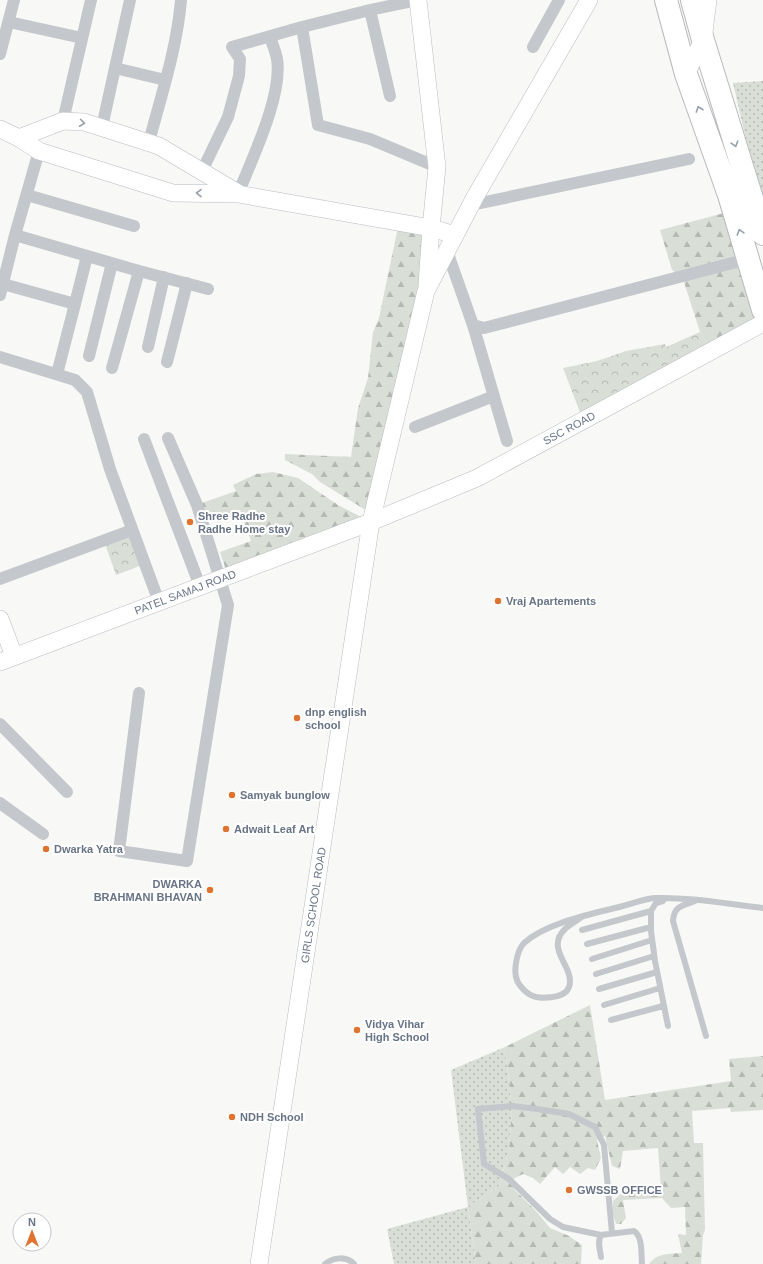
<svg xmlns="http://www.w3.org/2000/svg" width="763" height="1264" font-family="Helvetica,sans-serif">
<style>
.grass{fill:url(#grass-dots)}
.forest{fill:url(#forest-firs)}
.park{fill:url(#park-crowns)}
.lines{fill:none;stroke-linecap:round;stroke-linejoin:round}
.secondary-casing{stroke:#b8bcc2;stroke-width:18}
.highway-casing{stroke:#b7b9bd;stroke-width:24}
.lane{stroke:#c4c7cb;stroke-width:6}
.street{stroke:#c4c7cb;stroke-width:12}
.secondary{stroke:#fff;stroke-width:17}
.highway{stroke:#fff;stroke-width:22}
.oneway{stroke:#959eaa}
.poi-dot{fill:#de7430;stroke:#fff;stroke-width:1.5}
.labels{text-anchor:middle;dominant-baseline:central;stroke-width:4;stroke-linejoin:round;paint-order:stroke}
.street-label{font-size:11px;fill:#687486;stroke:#fff}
.poi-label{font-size:11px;font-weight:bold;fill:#687486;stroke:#fff;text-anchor:start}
</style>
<defs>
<pattern id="grass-dots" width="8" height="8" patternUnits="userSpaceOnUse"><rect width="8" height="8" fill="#d9dfd7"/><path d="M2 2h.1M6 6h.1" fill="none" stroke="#b4b9b4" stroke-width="1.8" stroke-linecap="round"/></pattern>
<pattern id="forest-firs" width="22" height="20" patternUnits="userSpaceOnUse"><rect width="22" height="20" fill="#d9dfd7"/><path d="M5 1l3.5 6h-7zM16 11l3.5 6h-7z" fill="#b4b9b4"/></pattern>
<pattern id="park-crowns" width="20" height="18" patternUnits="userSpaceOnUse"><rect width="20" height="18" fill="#d9dfd7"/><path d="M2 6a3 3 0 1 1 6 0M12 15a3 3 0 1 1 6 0" fill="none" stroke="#b4b9b4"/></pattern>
</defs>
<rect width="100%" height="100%" fill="#f8f8f6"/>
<path class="grass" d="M763 81V196L744 131 733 83Z
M505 1047 512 1108 509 1150 499 1186 468 1207 476 1264H394L387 1229 468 1207 451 1070Z"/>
<path class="forest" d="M724 213 761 324 711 352 700 332 682 276 672 270 660 230Z
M399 222 431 228 372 514 320 482 312 474 285 460V454L351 457 358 408 368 378 373 332 379 318Z
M273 472 298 478 338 505 371 522 228 576 220 552 251 541 240 510 208 521 202 503 236 491 233 485 256 474Z
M590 1005 605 1100 731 1081 729 1059 763 1056V1110L731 1112 730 1108 692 1111 694 1143H703L705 1230 703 1235 701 1264H649C657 1253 669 1254 682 1253L678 1234 686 1235 685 1207 671 1208 662 1198 623 1200 626 1218 621 1224H616L613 1214V1201L623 1192 661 1189 658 1148 623 1151 620 1169 612 1166 605 1136 597 1140 601 1158 595 1170 588 1168 580 1174 570 1167 563 1174 555 1167 540 1184 533 1178 523 1174 513 1179 514 1189 536 1211 550 1228 569 1236 582 1245 581 1264H476L468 1207 499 1186 509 1150 512 1108 505 1047Z"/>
<path class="park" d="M700 332 711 352 583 420 563 368 597 361 626 351 665 344 666 347Z
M132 530 145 564 116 575 104 541Z"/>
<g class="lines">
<defs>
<g id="secondary">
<path d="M418 0 437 167 431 228 427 285"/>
<path d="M686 74 703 40 708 0"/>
<path d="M0 129 19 138 39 151 173 193 238 194 431 228 455 235"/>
<path d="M19 138 63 121 84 122 159 146 238 193"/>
<path d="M0 619 14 656"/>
<path id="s1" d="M0 662 371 522 477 478 763 323"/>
<path id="s2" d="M259 1264 371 522 426 291 475 197 589 0"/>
</g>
<path id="highway" d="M666 0 686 74 729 195 763 310
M692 0 703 40 763 234"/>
</defs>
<use href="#secondary" class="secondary-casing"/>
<use href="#highway" class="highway-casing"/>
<path class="lane" d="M663 901 656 903 651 911V931L655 961 668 1026
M695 901C682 906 674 906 673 921L706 1036
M583 916C578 920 571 924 566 928 543 949 576 967 569 987 565 999 538 1000 529 994 525 992 518 984 517 980 513 971 517 950 524 943 546 923 591 914 619 907 631 904 643 899 655 898 691 897 727 904 763 908
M582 930 651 911
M587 944 651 927
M592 959 652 940
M596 974 654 956
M599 989 657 972
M604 1005 660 988
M611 1020 663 1006
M601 1235 563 1227 550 1219 509 1179 484 1164 478 1109 512 1106 537 1109 569 1114 595 1127 604 1145 612 1233
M601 1257C600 1249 597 1241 601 1235L634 1231C643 1237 641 1254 642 1264
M325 1264C333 1257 347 1256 354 1264"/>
<path class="street" d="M418 0 370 10 302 27 318 125 370 139 437 167
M370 10 390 96
M9 22 82 38
M533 47 559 0
M0 54 14 0
M115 68 165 80
M63 121 91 0
M102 127 130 0
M149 142C161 96 177 48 181 0
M202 171 228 117 239 76 240 59 232 47 302 27
M238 194C252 159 283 95 277 59 276 52 272 44 270 36
M27 195 134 226
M471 205 689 159
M15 235 39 151
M447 251 473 325 484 328 748 259
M139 271 208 289
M3 284 75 304 87 256
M0 295 15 235 139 271 112 368
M473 325 507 441
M148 347 164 277
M89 356 112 263
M0 357 75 380 87 392 110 469 159 602
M167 362 187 283
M57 374 75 304
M415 427 494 396
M144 439 200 586
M0 579 132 530
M139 693 119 851 187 861 228 605 197 505 168 438
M0 724 67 792
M0 803 43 834"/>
<use href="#secondary" class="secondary"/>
<use href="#highway" class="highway"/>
</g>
<defs><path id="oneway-chevron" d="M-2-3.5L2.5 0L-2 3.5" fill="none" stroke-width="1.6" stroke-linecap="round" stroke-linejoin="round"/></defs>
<g class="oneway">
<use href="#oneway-chevron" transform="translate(699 109) rotate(-109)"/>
<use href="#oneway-chevron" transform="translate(82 123) rotate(8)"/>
<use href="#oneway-chevron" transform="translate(735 144) rotate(73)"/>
<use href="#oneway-chevron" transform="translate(199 193) rotate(-179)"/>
<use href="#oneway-chevron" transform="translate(740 232) rotate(-107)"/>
</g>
<g class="poi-dot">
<circle cx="190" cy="522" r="4"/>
<circle cx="498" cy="601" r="4"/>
<circle cx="297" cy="718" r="4"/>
<circle cx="232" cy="795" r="4"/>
<circle cx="226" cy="829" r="4"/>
<circle cx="46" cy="849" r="4"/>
<circle cx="210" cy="890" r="4"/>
<circle cx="357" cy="1030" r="4"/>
<circle cx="232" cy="1117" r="4"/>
<circle cx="569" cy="1190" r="4"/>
</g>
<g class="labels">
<g class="street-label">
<text stroke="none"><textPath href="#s1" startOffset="616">SSC ROAD</textPath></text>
<text stroke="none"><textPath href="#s1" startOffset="198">PATEL SAMAJ ROAD</textPath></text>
<text stroke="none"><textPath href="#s2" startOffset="363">GIRLS SCHOOL ROAD</textPath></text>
</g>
<g class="poi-label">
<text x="198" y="516">Shree Radhe<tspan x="198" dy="13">Radhe Home stay</tspan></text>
<text x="506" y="601">Vraj Apartements</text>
<text x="305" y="712">dnp english<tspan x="305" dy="13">school</tspan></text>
<text x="240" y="795">Samyak bunglow</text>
<text x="234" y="829">Adwait Leaf Art</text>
<text x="54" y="849">Dwarka Yatra</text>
<text x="202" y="884" text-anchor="end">DWARKA<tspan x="202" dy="13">BRAHMANI BHAVAN</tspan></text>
<text x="365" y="1024">Vidya Vihar<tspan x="365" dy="13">High School</tspan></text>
<text x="240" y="1117">NDH School</text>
<text x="577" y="1190">GWSSB OFFICE</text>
</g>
</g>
<g transform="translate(32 1232)"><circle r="19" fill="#ffffff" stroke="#c3c7cf"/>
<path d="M0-3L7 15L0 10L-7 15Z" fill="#de7430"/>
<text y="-6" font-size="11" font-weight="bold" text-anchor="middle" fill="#687486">N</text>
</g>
</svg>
